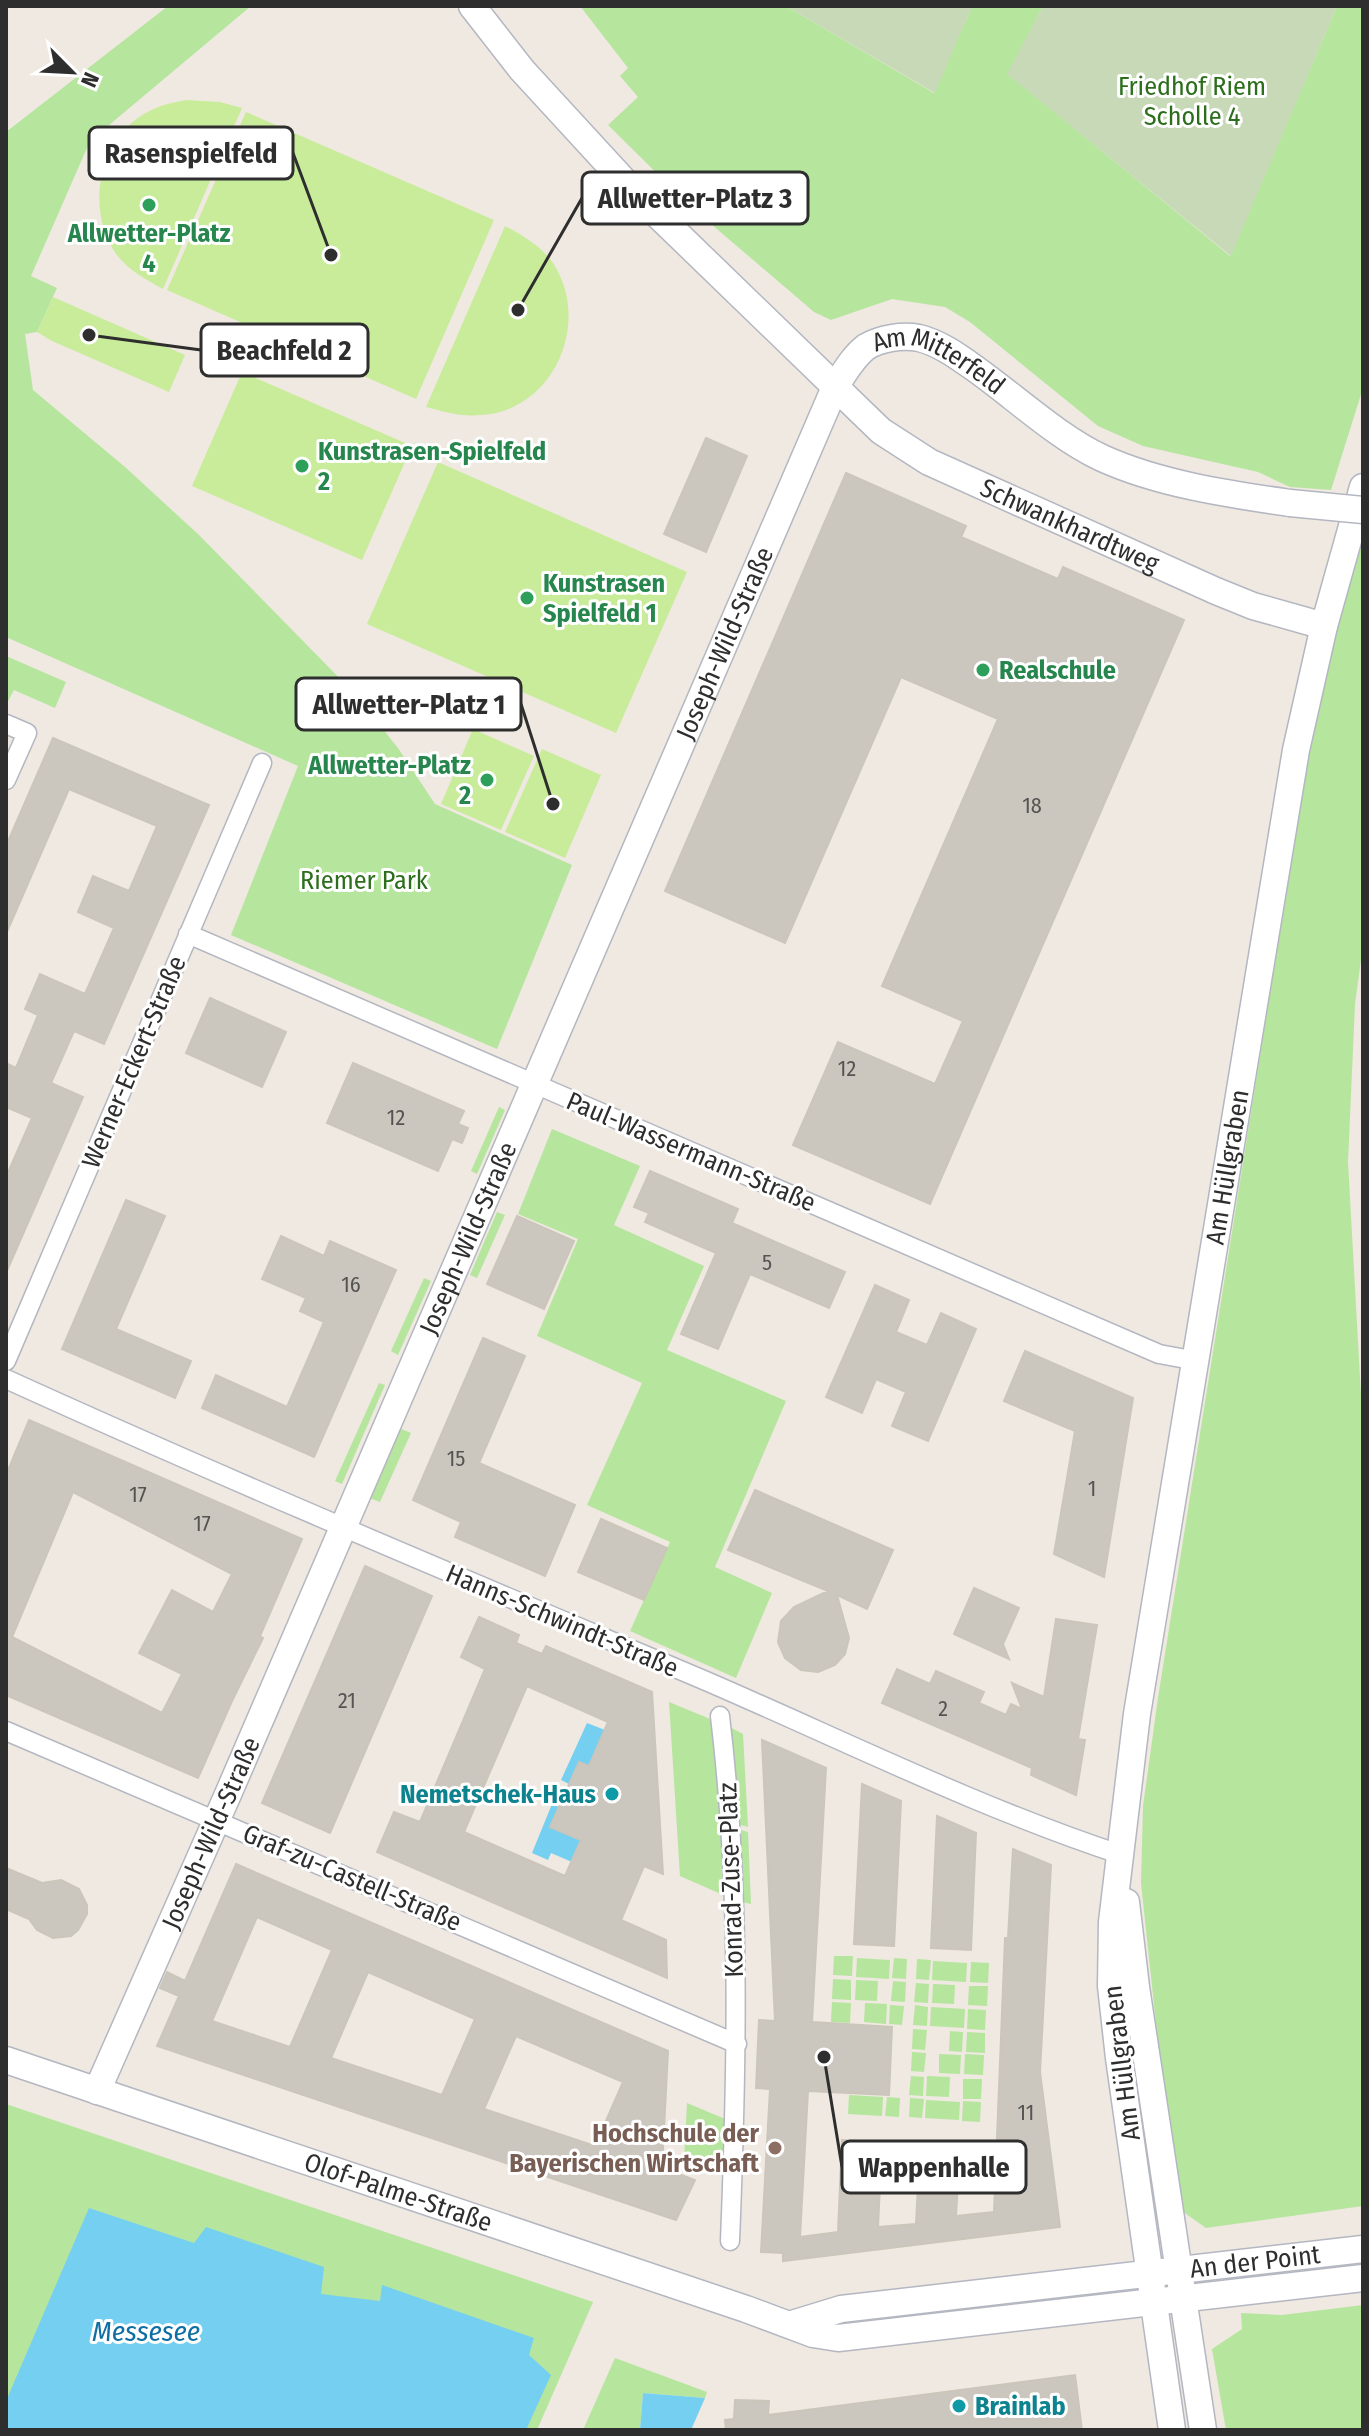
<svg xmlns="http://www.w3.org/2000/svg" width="1369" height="2436" font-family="'Fira Sans Condensed',sans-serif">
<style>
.green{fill:#b6e59e}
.cemetery{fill:#c8d9b8}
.pitch{fill:#c9ec9a}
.water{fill:#75cff0}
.building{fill:#cbc7bf;stroke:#cbc5ba;stroke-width:2;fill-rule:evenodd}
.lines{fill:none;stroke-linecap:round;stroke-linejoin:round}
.street-casing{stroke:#b4b7c1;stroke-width:21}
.secondary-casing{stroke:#b4b7c1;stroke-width:29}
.street{stroke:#fff;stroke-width:18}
.secondary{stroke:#fff;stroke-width:26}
.secondary-bridge-casing{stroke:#b4b7c1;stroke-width:29;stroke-linecap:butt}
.secondary-bridge{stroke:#fff;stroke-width:26}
.leisure-dot{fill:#2e9e5b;stroke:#fff;stroke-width:3}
.culture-dot{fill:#0f9aa8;stroke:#fff;stroke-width:3}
.education-dot{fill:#8d6e63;stroke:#fff;stroke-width:3}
.labels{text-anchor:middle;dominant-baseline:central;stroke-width:6;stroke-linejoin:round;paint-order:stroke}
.number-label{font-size:22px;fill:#555452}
.park-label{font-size:26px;fill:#2c6e1b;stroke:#fff}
.leisure-label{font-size:26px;font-weight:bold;fill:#27864d;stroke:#fff;text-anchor:start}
.street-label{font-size:26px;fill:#2e2e2e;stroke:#fff}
.culture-label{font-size:26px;font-weight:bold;fill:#0d838f;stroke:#fff;text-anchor:end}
.education-label{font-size:26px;font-weight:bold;fill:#785e54;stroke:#fff;text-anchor:end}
.water-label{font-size:28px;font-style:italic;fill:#0d6fa3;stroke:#fff}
.leader{fill:none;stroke:#2e2e2e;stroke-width:3}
.callout-dot{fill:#2e2e2e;stroke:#fff;stroke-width:3}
.callout{fill:#fff;stroke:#2e2e2e;stroke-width:3}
.callout-label{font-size:28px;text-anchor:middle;font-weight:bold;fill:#2e2e2e}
</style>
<rect width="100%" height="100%" fill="#efe9e1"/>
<path class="green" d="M168 6H251L90 141 31 276 57 288 37 332 25 334 33 390 125 467 199 535 354 693 398 748 435 804 572 865 497 1049 231 935 298 766 6 637V132Z
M580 6H786L934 93 972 6H1043L1008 74 1230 256 1337 6H1363V388L1331 490 1290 487 1258 472 1143 446 1098 426 970 322 945 307 892 299 831 320 814 312 690 206 608 125 638 97 620 76 628 68Z
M1363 525V945L1355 1004 1348 1162 1363 1431V2206L1206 2228 1182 2211 1165 2108 1141 1883 1143 1806 1158 1698 1308 754 1341 597Z
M6 656 66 682 55 708 14 690 6 705Z
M499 1107 505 1110 477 1174 471 1171Z
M552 1129 640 1166 614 1225 704 1266 667 1350 786 1401 715 1567 772 1593 736 1678 630 1631 670 1542 587 1505 642 1383 537 1336 578 1239 518 1214Z
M497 1212 505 1215 477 1278 470 1275Z
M424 1278 431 1281 398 1355 391 1351Z
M379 1383 385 1385 342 1484 335 1481Z
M397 1427 411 1433 380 1502 367 1497Z
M669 1702 715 1721 730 1898 680 1876Z
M726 1725 743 1734 748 1827 737 1824Z
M738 1829 748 1832 751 1904 739 1901Z
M834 1956H853L852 1976 833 1975Z
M857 1958 890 1960 889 1979 856 1977Z
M894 1958 907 1959 906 1979 892 1978Z
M917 1959 931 1960 929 1980 916 1979Z
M933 1961 967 1963 966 1982 932 1980Z
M971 1962 989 1963 988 1983 970 1982Z
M833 1979 851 1980V2000L832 1999Z
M856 1980 878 1981 877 2001 855 2000Z
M893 1981 906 1982 905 2002 891 2001Z
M916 1983 929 1984 928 2003 914 2002Z
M933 1984 955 1985 954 2004 932 2003Z
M969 1986H988L987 2006 968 2005Z
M832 2002 851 2003 850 2023 831 2022Z
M865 2003 887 2004 886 2024 864 2022Z
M890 2005 904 2006 902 2025 889 2024Z
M915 2005 928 2007 927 2026 913 2025Z
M931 2007 965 2009 964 2028 930 2026Z
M968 2009 986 2010 985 2030 967 2029Z
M913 2029 927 2030 925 2050 912 2049Z
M950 2031 963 2032 962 2052 949 2051Z
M967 2032 985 2033V2053L966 2052Z
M912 2052 926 2053 924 2072 911 2071Z
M939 2054 961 2055 960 2074 939 2073Z
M965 2054 984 2055 983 2075 964 2074Z
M911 2076 924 2077 923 2096 909 2095Z
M927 2076 950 2077 949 2097 926 2096Z
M963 2079H982L981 2099H963Z
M849 2095 883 2097 882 2116 848 2114Z
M887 2097 900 2098 899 2117 885 2116Z
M910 2098 924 2099 922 2118 909 2117Z
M926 2100 960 2102 959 2120 925 2118Z
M963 2101 981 2102 980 2122 962 2121Z
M687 2103 730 2121 728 2175 684 2161Z
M6 2104 593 2302 537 2430H6Z
M1363 2305V2430H1226L1212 2349 1242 2329 1241 2313 1282 2315Z
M615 2358 707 2392 705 2398 643 2393 640 2430H583Z"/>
<path class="cemetery" d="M786 6H972L935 93Z
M1043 6H1337L1231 256 1007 74Z"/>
<path class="pitch" d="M186 100 220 102 242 108 163 289C145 279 126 269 114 251 84 203 101 130 156 108 165 104 176 102 186 100Z
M246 112 494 220 416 399 167 290Z
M505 226C522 235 541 246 553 263 592 322 554 411 481 415 462 417 444 412 426 407Z
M53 297 185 355 169 392 52 341 37 332Z
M242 372 412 446 362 560 192 486Z
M438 462 687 572 616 733 367 624Z
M473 729 534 756 501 830 441 804Z
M542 749 601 775 565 858 505 832Z"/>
<path class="water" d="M587 1723 605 1730 589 1766 579 1762 569 1784 561 1780Z
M552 1804 559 1807 551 1827 581 1840 572 1862 551 1853 548 1860 532 1853Z
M89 2208 194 2243 206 2227 324 2267 321 2294 380 2301 382 2285 534 2338 529 2355 551 2375 526 2430H6V2401Z
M643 2393 705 2398 691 2430H640Z"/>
<path class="building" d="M706 438 747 456 706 552 664 534Z
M846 473 966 526 961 537 1058 579 1063 567 1184 620 930 1204 793 1145 838 1042 935 1084 963 1021 882 986 998 719 901 677 785 943 665 891Z
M53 738 209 805 104 1044 74 1031 51 1083 83 1097 6 1273V1177L32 1118 6 1107V1063L16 1068 38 1015 25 1009 40 974 85 994 114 928 78 912 93 876 129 891 157 826 69 789 6 934V846Z
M210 998 286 1032 262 1087 186 1053Z
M353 1063 464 1111 458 1124 468 1128 462 1143 452 1139 438 1171 327 1123Z
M650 1171 738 1209 732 1223 845 1272 829 1308 750 1274 718 1349 681 1334 716 1253 645 1222 649 1213 634 1207Z
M126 1200 165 1216 116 1329 191 1361 175 1398 62 1349Z
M517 1216 574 1241 544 1309 487 1284Z
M281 1236 324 1256 330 1241 396 1270 314 1457 202 1408 216 1375 287 1407 324 1322 300 1311 306 1298 262 1279Z
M875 1285 909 1300 896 1332 927 1345 941 1313 976 1329 928 1441 892 1426 906 1392 876 1379 862 1413 826 1397Z
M483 1338 525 1356 479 1463 575 1505 545 1576 455 1537 461 1522 413 1500Z
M1025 1351 1133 1398 1104 1577 1054 1554 1075 1431 1004 1401Z
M29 1420 302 1539 260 1636 263 1638 232 1701 198 1778 6 1695V1475ZM73 1492 232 1574 213 1612 172 1590 139 1653 182 1674 162 1713 12 1637Z
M755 1490 893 1550 867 1609 837 1595 849 1638 845 1654 835 1665 818 1672 801 1670 785 1658 778 1642 781 1621 794 1607 828 1591 728 1550Z
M601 1519 667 1548 644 1600 578 1572Z
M365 1566 432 1596 330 1833 262 1803Z
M974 1588 1019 1608 1003 1644 1009 1659 954 1634Z
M479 1617 519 1635 516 1643 542 1654 546 1646 652 1692 663 1874 644 1866 621 1920 666 1940 667 1978 377 1852 394 1812 420 1822 485 1669 461 1657ZM527 1686 608 1722 589 1766 579 1762 550 1827 581 1840 565 1876 464 1832Z
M1056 1619 1097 1625 1078 1739 1085 1740 1076 1795 1031 1775 1032 1768 882 1703 897 1669 930 1684 936 1671 984 1692 979 1703 1006 1715 1011 1704 1022 1709 1012 1683 1044 1697Z
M762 1740 826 1768 812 2022 892 2027 889 2095 808 2091 800 2237 838 2232 842 2140 882 2142 878 2227 916 2224 920 2145 960 2147 956 2216 994 2212 1005 1938H1008L1013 1849 1051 1865 1040 2072 1060 2227 783 2261V2253L761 2252 770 2089 756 2088 759 2020 775 2021Z
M862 1784 901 1801 894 1946 854 1944Z
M937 1816 976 1833 971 1950 931 1948Z
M236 1864 668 2051 662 2168 695 2180 676 2220 157 2046 179 1996 160 1988 167 1972 185 1981ZM257 1917 332 1950 290 2047 212 2021ZM368 1972 475 2019 442 2095 331 2058ZM516 2036 623 2082 595 2146 484 2109Z
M6 1868 42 1883 61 1880 79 1889 87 1905V1914L78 1930 71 1936 53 1938 37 1930 29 1919 6 1909Z
M1075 2375 1082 2430H726L725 2420 734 2419 735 2400 769 2401 768 2415Z"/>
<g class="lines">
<defs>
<path id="street" d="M6 724 27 733 6 780
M188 934 1159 1354 1197 1361
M6 1361 262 763
M6 1379C237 1484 472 1582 706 1681 843 1740 979 1808 1122 1855
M720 1716C741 1891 737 2066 730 2241
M6 1731 737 2044"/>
<g id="secondary">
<path id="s1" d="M472 6 522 70 636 194 881 431 929 462 1216 591 1253 606 1324 626"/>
<path d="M1126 1902 1136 1987 1203 2430"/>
<path id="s2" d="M6 2060 746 2309 813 2334 838 2338 1363 2278"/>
<path id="s3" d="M97 2091 229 1792 836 385C845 372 853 357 866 347 881 338 902 335 919 338 940 343 960 358 977 370 1016 398 1059 438 1102 458 1159 484 1228 494 1290 503"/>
<path id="s4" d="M792 2324 841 2309 1363 2249"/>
<path id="s5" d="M1172 2430 1119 2058 1111 1986 1112 1922 1137 1714 1296 750 1324 626 1363 487"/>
</g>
</defs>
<use href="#street" class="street-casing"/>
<use href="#secondary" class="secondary-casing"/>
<use href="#street" class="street"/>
<use href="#secondary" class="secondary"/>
<defs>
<path id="secondary-bridge" d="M1290 503 1363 510"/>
</defs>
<use href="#secondary-bridge" class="secondary-bridge-casing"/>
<use href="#secondary-bridge" class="secondary-bridge"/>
</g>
<g class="leisure-dot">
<circle cx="149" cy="205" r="8"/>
<circle cx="302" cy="466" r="8"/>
<circle cx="527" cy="598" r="8"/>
<circle cx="983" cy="670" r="8"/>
<circle cx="487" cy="780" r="8"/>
</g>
<g class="culture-dot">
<circle cx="612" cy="1794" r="8"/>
<circle cx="959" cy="2406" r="8"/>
</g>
<circle class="education-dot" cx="775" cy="2148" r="8"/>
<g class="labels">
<g class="number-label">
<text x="1032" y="805">18</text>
<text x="847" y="1068">12</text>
<text x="396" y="1117">12</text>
<text x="767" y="1262">5</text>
<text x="351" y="1284">16</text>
<text x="456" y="1458">15</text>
<text x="1092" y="1488">1</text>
<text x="138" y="1494">17</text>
<text x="202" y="1523">17</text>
<text x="347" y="1700">21</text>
<text x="943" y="1708">2</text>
<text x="1026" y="2112">11</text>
</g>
<g class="park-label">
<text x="1192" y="86">Friedhof Riem<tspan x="1192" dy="30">Scholle 4</tspan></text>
<text x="364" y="880">Riemer Park</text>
</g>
<g class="leisure-label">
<text x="149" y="233" text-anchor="middle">Allwetter-Platz<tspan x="149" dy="30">4</tspan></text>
<text x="318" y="451">Kunstrasen-Spielfeld<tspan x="318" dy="30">2</tspan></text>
<text x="543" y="583">Kunstrasen<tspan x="543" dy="30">Spielfeld 1</tspan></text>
<text x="999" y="670">Realschule</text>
<text x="471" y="765" text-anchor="end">Allwetter-Platz<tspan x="471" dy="30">2</tspan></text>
</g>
<g class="street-label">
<text stroke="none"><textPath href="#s3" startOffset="1988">Am Mitterfeld</textPath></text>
<text stroke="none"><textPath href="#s1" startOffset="802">Schwankhardtweg</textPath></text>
<text stroke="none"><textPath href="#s3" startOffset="1578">Joseph-Wild-Straße</textPath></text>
<text transform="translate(134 1062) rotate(-67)">Werner-Eckert-Straße</text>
<text transform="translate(691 1152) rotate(23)">Paul-Wassermann-Straße</text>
<text stroke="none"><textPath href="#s5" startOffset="1276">Am Hüllgraben</textPath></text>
<text stroke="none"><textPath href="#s3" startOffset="930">Joseph-Wild-Straße</textPath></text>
<text transform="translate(562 1621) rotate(23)">Hanns-Schwindt-Straße</text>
<text stroke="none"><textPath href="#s3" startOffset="282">Joseph-Wild-Straße</textPath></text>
<text transform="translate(352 1878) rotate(23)">Graf-zu-Castell-Straße</text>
<text transform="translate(731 1880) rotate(-92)">Konrad-Zuse-Platz</text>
<text transform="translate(1122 2063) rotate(-97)">Am Hüllgraben</text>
<text stroke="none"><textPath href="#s2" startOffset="414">Olof-Palme-Straße</textPath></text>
<text stroke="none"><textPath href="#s4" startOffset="468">An der Point</textPath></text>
</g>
<g class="culture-label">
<text x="596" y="1794">Nemetschek-Haus</text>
<text x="975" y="2406" text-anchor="start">Brainlab</text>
</g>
<g class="education-label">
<text x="759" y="2133">Hochschule der<tspan x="759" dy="30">Bayerischen Wirtschaft</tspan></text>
</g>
<g class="water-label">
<text x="146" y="2331">Messesee</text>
</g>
</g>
<path class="leader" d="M331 255L293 153M518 310L582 198M89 335L201 350M553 804L521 704M824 2057L842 2167"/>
<g class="callout-dot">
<circle cx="331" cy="255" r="8"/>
<circle cx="518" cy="310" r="8"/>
<circle cx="89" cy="335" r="8"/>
<circle cx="553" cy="804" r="8"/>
<circle cx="824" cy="2057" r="8"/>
</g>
<g class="callout">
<rect x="89" y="127" width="204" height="52" rx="8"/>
<rect x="582" y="172" width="226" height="52" rx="8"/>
<rect x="201" y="324" width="167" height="52" rx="8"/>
<rect x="296" y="678" width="225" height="52" rx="8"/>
<rect x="842" y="2141" width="184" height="52" rx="8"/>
</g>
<g class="callout-label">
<text x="191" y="163">Rasenspielfeld</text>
<text x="695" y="208">Allwetter-Platz 3</text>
<text x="284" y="360">Beachfeld 2</text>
<text x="409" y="714">Allwetter-Platz 1</text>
<text x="934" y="2177">Wappenhalle</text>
</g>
<rect width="1369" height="2436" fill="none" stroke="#2e2e2e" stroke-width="16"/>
<g transform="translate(72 72) rotate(114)" stroke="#ffffff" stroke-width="6" paint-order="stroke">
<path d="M0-6L14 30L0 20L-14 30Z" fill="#2e2e2e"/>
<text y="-12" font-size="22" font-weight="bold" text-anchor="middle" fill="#2e2e2e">N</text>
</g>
</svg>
